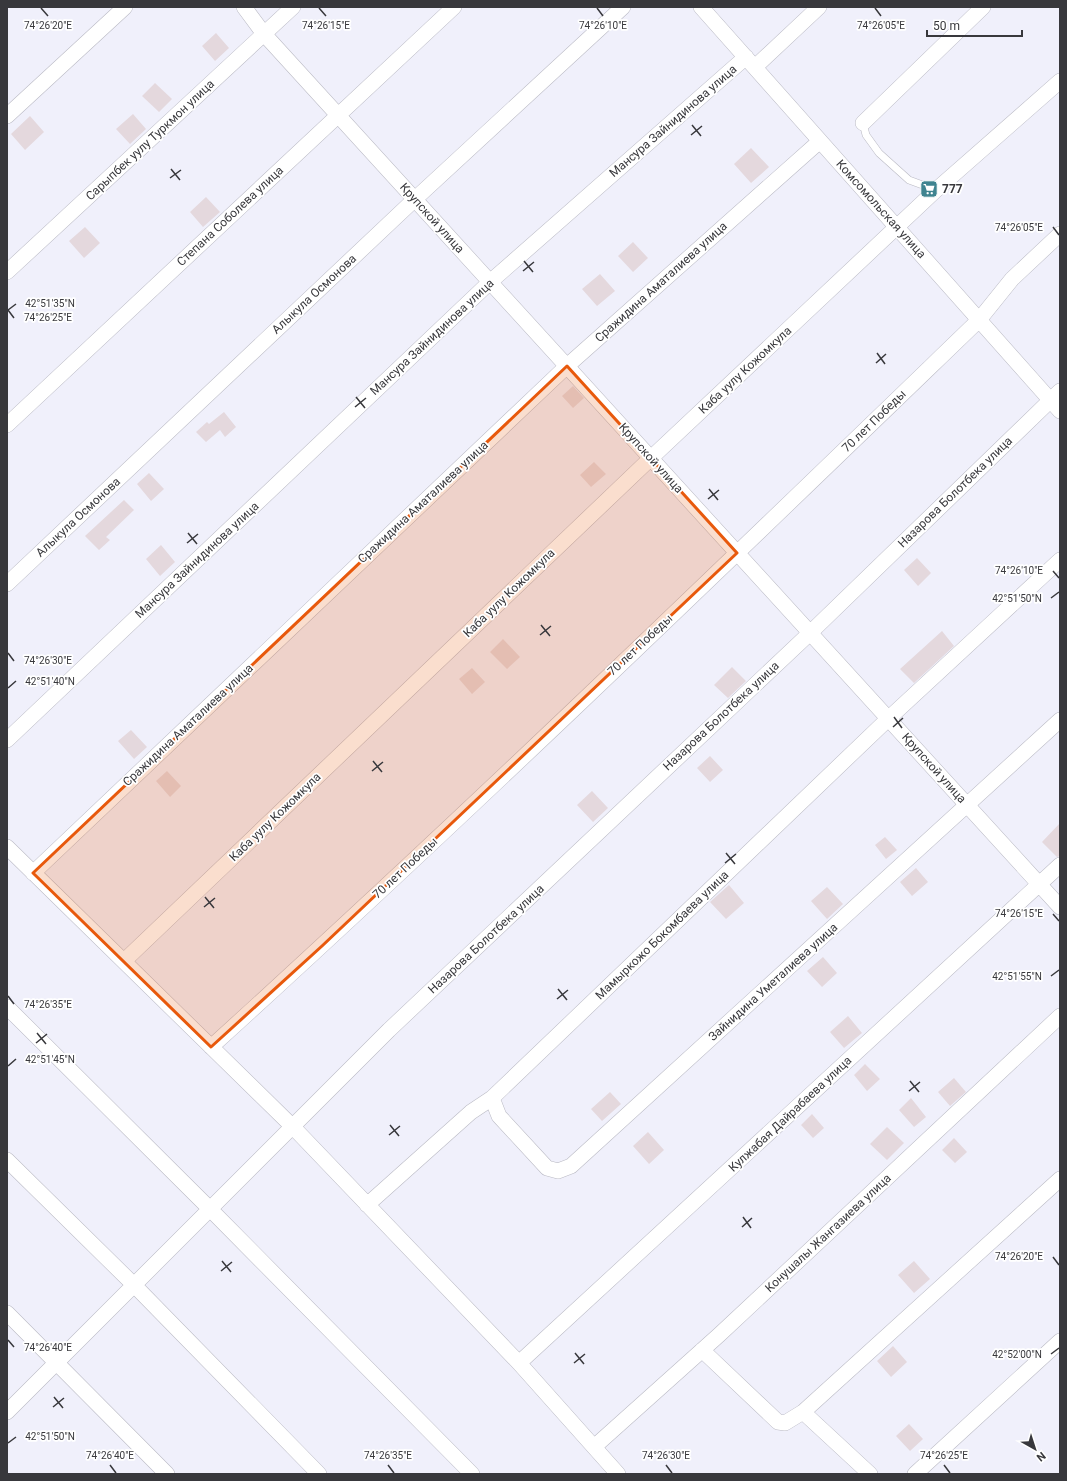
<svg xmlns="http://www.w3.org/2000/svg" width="1067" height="1481" font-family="Roboto,sans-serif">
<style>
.building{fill:#e4d8dd}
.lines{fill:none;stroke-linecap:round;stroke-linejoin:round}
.lane-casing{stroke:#babac4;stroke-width:8}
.street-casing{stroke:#babac4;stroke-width:16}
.lane{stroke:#fff;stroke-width:7}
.street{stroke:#fff;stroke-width:15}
.marked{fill:#e8590c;fill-opacity:0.2;stroke:#e8590c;stroke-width:3;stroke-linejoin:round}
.ticks{fill:none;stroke:#38383c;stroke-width:1.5}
.labels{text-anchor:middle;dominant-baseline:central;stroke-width:3.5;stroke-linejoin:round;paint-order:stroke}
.street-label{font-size:12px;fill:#38383c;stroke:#fff}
.poi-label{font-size:12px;font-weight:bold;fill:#38383c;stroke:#fff;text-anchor:start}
.ticks-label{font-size:10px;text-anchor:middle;fill:#38383c;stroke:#fff;stroke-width:3.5;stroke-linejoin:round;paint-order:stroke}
</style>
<rect width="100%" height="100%" fill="#f0f0fb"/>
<path class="building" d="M216 33 229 48 215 61 202 46Z
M155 83 172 99 159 112 142 96Z
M133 114 146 129 130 144 116 129Z
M30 116 44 132 25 150 11 134Z
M751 148 769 167 751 183 734 164Z
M206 197 220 212 203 227 190 212Z
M85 227 100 243 84 258 69 241Z
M633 242 648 258 633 272 618 256Z
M600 274 615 291 597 306 582 289Z
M573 386 584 398 573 408 562 396Z
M224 412 236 427 225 437 220 430 206 442 196 432 207 422 209 424Z
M594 462 606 474 591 487 580 475Z
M149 473 164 489 151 501 137 484Z
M124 500 134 510 106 537 110 540 99 550 85 536Z
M161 545 175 562 160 576 146 559Z
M917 558 931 573 918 586 904 570Z
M942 631 954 646 914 683 900 669Z
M503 639 520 657 507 669 490 652Z
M732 667 746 681 728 698 714 685Z
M472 668 485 682 472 694 459 679Z
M131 730 147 747 134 759 118 741Z
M710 756 723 770 710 782 697 768Z
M167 771 181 786 170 797 156 781Z
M592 791 608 808 593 822 577 805Z
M1060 823V856L1057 857 1042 842Z
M885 837 897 850 886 859 875 845Z
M916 868 928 882 912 896 900 882Z
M729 885 744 903 726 919 710 902Z
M827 887 843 904 827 919 811 901Z
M823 957 837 973 822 987 807 971Z
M848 1016 862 1033 844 1048 830 1032Z
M865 1064 880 1079 867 1091 854 1075Z
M954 1078 966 1092 950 1106 938 1092Z
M610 1092 621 1104 602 1121 591 1109Z
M911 1098 926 1117 914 1127 899 1110Z
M812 1114 824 1128 813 1138 801 1125Z
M887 1127 904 1143 887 1160 870 1144Z
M648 1132 664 1150 649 1164 633 1146Z
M954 1138 967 1152 955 1163 942 1150Z
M914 1261 930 1279 914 1293 898 1275Z
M893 1346 907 1362 891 1377 877 1361Z
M909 1424 923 1439 910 1451 896 1436Z"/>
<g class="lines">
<defs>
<path id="lane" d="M863 123 866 135 879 153 909 180 936 190"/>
<path id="street" d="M244 7 264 34 1060 907
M701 7 1060 411
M755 67 819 7
M7 116 125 7
M863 123 983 7
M7 272 293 7
M7 425 454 7
M7 584 415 199 623 7
M7 740 490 282 746 57
M7 847 293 1127 519 1363 618 1474
M33 873 567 366 820 141
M124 961 651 458 936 190 1060 81
M7 1007 210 1209 472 1474
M211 1047C472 810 726 564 979 320L1012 279 1060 234
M492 1098 499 1116 547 1168 558 1171 571 1166 1060 720
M7 1160 134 1285 319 1474
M367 1205 471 1112 492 1098 888 719 1060 560
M7 1313 167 1474
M702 1350 778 1422 785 1423 803 1412 1060 1179
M519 1363 1060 865
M7 1412 389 1030 810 633 1060 391
M803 1412 870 1474
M594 1447 719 1335 1060 1016
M915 1474 1060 1341"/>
</defs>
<use href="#lane" class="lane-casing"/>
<use href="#street" class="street-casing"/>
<use href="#lane" class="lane"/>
<use href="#street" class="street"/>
</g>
<path class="marked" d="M567 366 737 553 322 946 211 1047 33 873Z"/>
<path class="ticks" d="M41 8 48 16M319 8 326 16M597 8 603 16M875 8 881 16M692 125 701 136M691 135 702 126M171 169 180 180M170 178 181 170M1053 227 1059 235M524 261 533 272M523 271 534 262M8 310 14 318M8 310 16 304M877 353 885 364M876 363 886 354M356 397 365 408M355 407 366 398M709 489 718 500M708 499 719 490M188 533 197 544M187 543 198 534M1053 571 1059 578M1051 598 1059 592M541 625 550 636M540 635 551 626M8 653 14 661M8 688 16 681M894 717 902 728M893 727 903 718M373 761 382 772M372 771 383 762M726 853 735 864M725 863 736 854M205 897 214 908M204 907 215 898M1053 914 1059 921M1051 976 1059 970M558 989 567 1000M8 996 14 1004M557 999 568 990M37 1033 46 1044M36 1043 47 1034M8 1066 16 1059M910 1081 919 1092M909 1091 920 1082M390 1125 399 1136M389 1135 400 1126M743 1217 751 1228M742 1227 752 1218M1053 1257 1059 1265M222 1261 231 1272M221 1271 232 1262M8 1340 14 1347M575 1353 584 1364M1051 1354 1059 1348M574 1363 585 1354M54 1397 63 1408M53 1407 64 1398M8 1443 16 1437M110 1465 116 1473M388 1465 394 1473M666 1465 672 1473M944 1465 950 1473"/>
<defs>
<symbol id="supermarket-square" viewBox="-11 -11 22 22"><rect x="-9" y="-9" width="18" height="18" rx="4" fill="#3f8490" stroke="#fff"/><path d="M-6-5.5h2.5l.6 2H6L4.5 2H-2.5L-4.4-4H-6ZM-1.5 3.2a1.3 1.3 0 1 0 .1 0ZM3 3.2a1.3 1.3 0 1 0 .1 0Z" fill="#fff"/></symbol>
</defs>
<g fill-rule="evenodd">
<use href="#supermarket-square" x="919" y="179" width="20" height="20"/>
</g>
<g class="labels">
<g class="street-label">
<text transform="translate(673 121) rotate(-41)">Мансура Зайнидинова улица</text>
<text transform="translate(150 140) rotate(-43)">Сарыпбек уулу Туркмон улица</text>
<text transform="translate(881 209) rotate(48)">Комсомольская улица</text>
<text transform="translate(230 216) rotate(-43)">Степана Соболева улица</text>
<text transform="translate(432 218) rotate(48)">Крупской улица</text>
<text transform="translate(661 282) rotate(-42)">Сражидина Аматалиева улица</text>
<text transform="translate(314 294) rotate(-43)">Алыкула Осмонова</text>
<text transform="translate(432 337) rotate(-43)">Мансура Зайнидинова улица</text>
<text transform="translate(745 370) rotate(-43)">Каба уулу Кожомкула</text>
<text transform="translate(874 421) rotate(-44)">70 лет Победы</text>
<text transform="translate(651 458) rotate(48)">Крупской улица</text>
<text transform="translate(955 492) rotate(-44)">Назарова Болотбека улица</text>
<text transform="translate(423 502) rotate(-43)">Сражидина Аматалиева улица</text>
<text transform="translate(78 517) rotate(-43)">Алыкула Осмонова</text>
<text transform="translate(197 560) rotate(-43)">Мансура Зайнидинова улица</text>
<text transform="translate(509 593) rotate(-44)">Каба уулу Кожомкула</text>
<text transform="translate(640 645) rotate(-43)">70 лет Победы</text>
<text transform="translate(721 716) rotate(-43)">Назарова Болотбека улица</text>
<text transform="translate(188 725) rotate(-43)">Сражидина Аматалиева улица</text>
<text transform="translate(934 768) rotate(48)">Крупской улица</text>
<text transform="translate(275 817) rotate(-44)">Каба уулу Кожомкула</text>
<text transform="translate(405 868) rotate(-43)">70 лет Победы</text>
<text transform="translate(662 935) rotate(-44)">Мамыркожо Бокомбаева улица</text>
<text transform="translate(486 939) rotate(-43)">Назарова Болотбека улица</text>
<text transform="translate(773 982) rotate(-42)">Зайнидина Уметалиева улица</text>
<text transform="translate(790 1114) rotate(-43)">Кулжабая Дайрабаева улица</text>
<text transform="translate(828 1233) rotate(-43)">Конушалы Жангазиева улица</text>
</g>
<g class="poi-label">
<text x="942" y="189">777</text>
</g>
</g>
<g class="ticks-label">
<text x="326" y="29">74°26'15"E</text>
<text x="603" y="29">74°26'10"E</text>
<text x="48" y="29">74°26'20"E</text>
<text x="881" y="29">74°26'05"E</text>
<text x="1019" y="231">74°26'05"E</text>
<text x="50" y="307">42°51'35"N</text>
<text x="48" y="321">74°26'25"E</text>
<text x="1019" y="574">74°26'10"E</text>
<text x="1017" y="602">42°51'50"N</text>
<text x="48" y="664">74°26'30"E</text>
<text x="50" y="685">42°51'40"N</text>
<text x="1019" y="917">74°26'15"E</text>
<text x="1017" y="980">42°51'55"N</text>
<text x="48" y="1008">74°26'35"E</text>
<text x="50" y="1063">42°51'45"N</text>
<text x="1019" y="1260">74°26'20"E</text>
<text x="48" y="1351">74°26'40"E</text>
<text x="1017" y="1358">42°52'00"N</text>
<text x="50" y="1440">42°51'50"N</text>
<text x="110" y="1459">74°26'40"E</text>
<text x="388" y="1459">74°26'35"E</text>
<text x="666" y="1459">74°26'30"E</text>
<text x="944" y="1459">74°26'25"E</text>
</g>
<rect width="1067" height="1481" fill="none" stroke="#38383c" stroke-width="16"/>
<g transform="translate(1035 1449) rotate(141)" stroke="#ffffff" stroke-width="3" paint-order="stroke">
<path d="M0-3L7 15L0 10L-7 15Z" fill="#38383c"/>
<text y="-6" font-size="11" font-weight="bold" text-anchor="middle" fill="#38383c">N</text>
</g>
<path d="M927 30v6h95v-6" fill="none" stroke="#38383c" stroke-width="2"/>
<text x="933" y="30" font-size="12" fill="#38383c" stroke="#ffffff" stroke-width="3" paint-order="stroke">50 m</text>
</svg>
